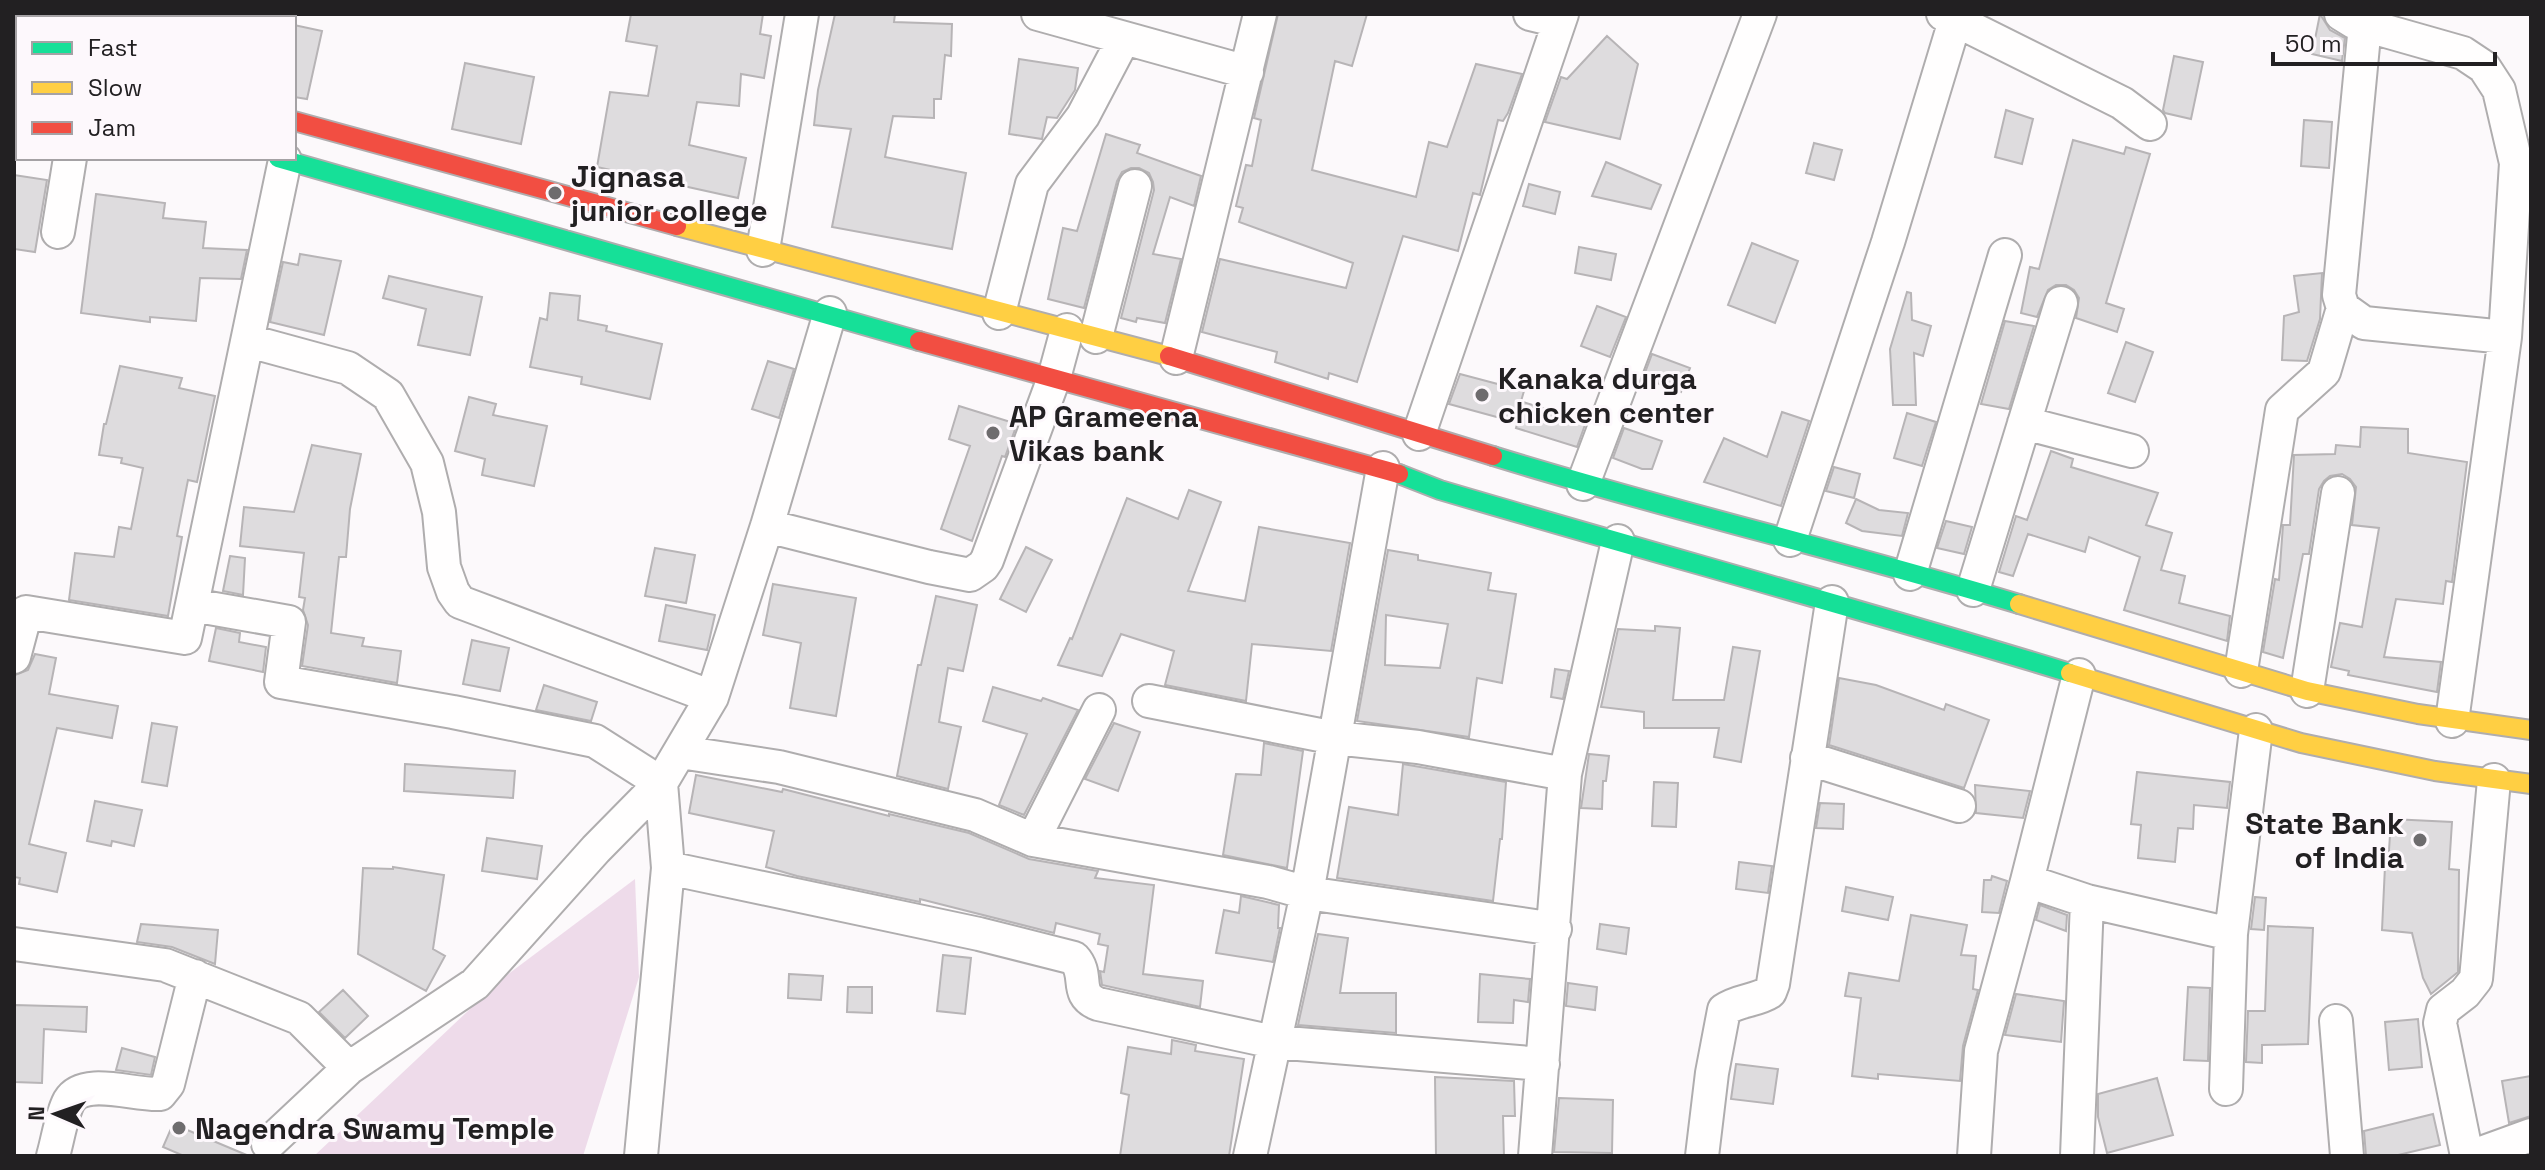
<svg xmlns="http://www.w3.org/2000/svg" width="2545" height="1170" font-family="'Space Grotesk',sans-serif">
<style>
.green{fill:#eedbea}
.building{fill:#dedcde;stroke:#b7b4b6;stroke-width:2;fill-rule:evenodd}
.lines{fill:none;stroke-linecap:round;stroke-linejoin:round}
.street-casing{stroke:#afadae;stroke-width:36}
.fast-casing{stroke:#afadae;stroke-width:22}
.slow-casing{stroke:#afadae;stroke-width:22}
.jam-casing{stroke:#afadae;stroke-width:22}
.street{stroke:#fffefe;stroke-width:32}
.fast{stroke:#16e098;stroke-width:18}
.slow{stroke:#ffcf43;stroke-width:18}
.jam{stroke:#f24e42;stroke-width:18}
.poi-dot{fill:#6e6c6e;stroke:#fdf8fc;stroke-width:3}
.labels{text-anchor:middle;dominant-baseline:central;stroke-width:6;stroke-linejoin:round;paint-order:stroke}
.poi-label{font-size:30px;font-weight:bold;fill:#222022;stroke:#fdf8fc;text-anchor:start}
</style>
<rect width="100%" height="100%" fill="#fcf9fb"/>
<path class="green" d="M635 879 639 977 583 1156H314L503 978Z"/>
<path class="building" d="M631 14H763L760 34 771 36 764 78 741 74 739 106 697 102 689 145 746 158 738 198 597 167 610 92 648 96 657 46 626 41Z
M835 14H895L894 22 952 24 951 56 945 55 941 99H934V118L893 116 885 157 966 173 952 249 832 227 851 129 814 125 818 90Z
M1278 14H1367L1352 66 1335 61 1312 170 1416 197 1429 142 1447 147 1476 64 1522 74 1508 113 1503 121 1498 120 1480 195 1473 193 1458 251 1403 236 1357 382 1329 373 1328 379 1275 362 1277 352 1202 332 1220 259 1346 288 1353 263 1239 222 1243 208 1236 206 1246 165 1252 166 1261 120 1254 118Z
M2320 14 2330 30 2345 38 2342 61 2312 54Z
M294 25 322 31 307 99 294 97Z
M1607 36 1638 64 1620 139 1545 122 1561 77 1567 79Z
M2174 56 2203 62 2191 119 2165 113 2163 110Z
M1019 59 1078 68 1075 90 1057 118 1047 117 1042 139 1009 134Z
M465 63 534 77 521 144 452 129Z
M2006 110 2033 119 2022 164 1995 157Z
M2304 120 2332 122 2329 168 2301 166Z
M1106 134 1140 145 1137 153 1201 176 1194 206 1170 197 1153 254 1181 259 1165 323 1137 318 1136 322 1121 318 1154 190 1153 182 1149 173 1139 168H1131L1122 172 1117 181 1084 308 1048 299 1063 228 1077 231Z
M2073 140 2124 154 2126 147 2150 154 2106 303 2124 309 2117 332 2076 318 2079 298 2074 290 2066 285H2056L2048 290 2037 317 2021 313 2030 267 2039 269Z
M1814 143 1842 150 1834 180 1806 173Z
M1606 162 1661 185 1651 209 1592 196Z
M14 175 47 180 35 252 14 249Z
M1529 184 1560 192 1555 214 1523 206Z
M96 194 165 203 163 218 206 222 203 248 247 250 241 279 200 278 196 321 150 317V322L81 313Z
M1752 243 1798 261 1775 323 1728 305Z
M1579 247 1616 254 1611 280 1575 273Z
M300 254 341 261 324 335 270 322 283 262 298 265Z
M2322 273 2320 319 2307 361 2282 360 2284 316 2299 312 2294 276Z
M389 276 482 297 470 355 418 345 426 309 383 298Z
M1907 292 1911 293 1912 320 1931 326 1923 356 1914 353 1916 405H1893L1890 349Z
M550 293 580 296 578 320 607 326 606 331 662 344 650 399 581 384 582 377 530 367 540 318 547 320Z
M1597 306 1626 317 1610 357 1581 346Z
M2005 321 2034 326 2009 409 1981 404Z
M2126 342 2153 352 2135 402 2108 393Z
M1652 354 1690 368 1681 392 1643 378Z
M768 361 794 369 779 418 752 409Z
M120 366 182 378 179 388 215 396 197 482 188 480 177 536 182 537 168 616 69 600 75 553 114 557 119 527 131 529 143 468 121 463 122 458 99 455 104 424H106Z
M1460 374 1524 391 1515 422 1449 404Z
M469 397 496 404 493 415 547 426 534 486 482 475 485 459 455 451Z
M1523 402 1586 422 1577 447 1516 428Z
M959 406 1017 424 1005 457 1002 456 972 541 941 529 970 446 949 439Z
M1782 412 1809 421 1781 506 1704 482 1724 438 1767 457Z
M1907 413 1936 422 1922 466 1894 458Z
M2361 427 2408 429V453L2467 462 2452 582 2446 581 2443 604 2396 599 2384 657 2441 662 2437 692 2348 675 2349 671 2331 667 2340 623 2362 627 2379 528 2352 525 2356 487 2350 479 2342 474 2330 476 2324 481 2319 489 2309 554H2303L2283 658 2263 652 2275 579 2279 580 2283 525H2290L2294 455 2335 454 2336 445 2360 447Z
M1624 428 1662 441 1652 469H1642L1613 458Z
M312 445 361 454 350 509 346 557H339L331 633 364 638 362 646 401 651 397 683 302 666 308 625 303 610 305 598 299 597 304 553 240 546 244 507 294 512Z
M2051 451 2073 459 2071 467 2158 493 2146 525 2172 533 2161 570 2185 576 2179 603 2230 616 2227 641 2124 610 2140 557 2089 537 2085 552 2028 534 2013 576 1999 572 2016 516 2027 520Z
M1834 467 1860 474 1854 498 1826 491Z
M1189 490 1221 502 1188 591 1245 601 1259 527 1350 543 1331 651 1252 644 1246 701 1165 685 1174 651 1121 634 1102 676 1058 665 1070 638 1072 639 1127 498 1178 519Z
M1856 499 1879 510 1908 513 1902 536 1862 531 1846 523Z
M1946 521 1972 527 1964 554 1937 548Z
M1026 547 1052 560 1026 612 1000 599Z
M655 548 695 555 686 603 645 596Z
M1388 550 1418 555V560L1491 573 1488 590 1516 594 1502 683 1477 678 1469 737 1357 721ZM1386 615 1448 624 1440 668 1385 665Z
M230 556 245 558 243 595 223 591Z
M773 584 856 598 836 716 790 708 801 643 763 635Z
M936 596 977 605 963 671 948 668 939 722 961 727 948 789 897 776 918 665H921Z
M666 605 715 615 707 650 659 641Z
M1655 626 1680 628 1673 700H1724L1733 647 1760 651 1741 762 1714 757 1719 728H1644V712L1601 707 1618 629 1655 631Z
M216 628 240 633 239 642 266 647 263 672 209 661Z
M472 640 509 648 500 691 463 684Z
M35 654 56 658 49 694 118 706 112 738 57 728 29 844 66 853 57 892 19 884 20 878 14 877V681L15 675 28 670Z
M1555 669 1569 671 1563 699 1551 697Z
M1839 678 1876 685 1944 710 1946 704 1989 720 1964 788 1829 745Z
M544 685 597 702 591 721 536 710Z
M993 687 1041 701 1043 698 1078 710 1024 815 999 805 1027 734 983 721Z
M152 723 177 727 167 786 142 782Z
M1114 723 1140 732 1118 791 1085 779Z
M1264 743 1303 751 1287 868 1223 855 1236 774 1261 775Z
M1589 754 1609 756 1606 781H1603L1602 809 1581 808Z
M405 764 515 771 513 798 404 791Z
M1403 764 1506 782 1502 839H1500L1493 901 1337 878 1349 807 1398 815Z
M2137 772 2230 782 2227 808 2194 805 2193 829 2178 828 2175 862 2138 858 2141 825 2131 824Z
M696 775 782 792 783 789 889 816V814L969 833 1029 859 1098 871 1095 878 1154 885 1143 974 1203 981 1200 1007 1102 985 1100 971 1104 972 1108 946 1098 944 1100 934 1056 923 1054 933 920 899V902L797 876 766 867 774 831 689 813Z
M1654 782 1678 783 1676 827 1652 826Z
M1975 785 2030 791 2023 818 1976 813Z
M95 801 142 810 134 846 112 841 111 846 87 841Z
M1820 803 1844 804 1843 829 1816 828Z
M2391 819 2452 822 2449 869 2459 870 2458 972 2431 994 2423 978 2412 933 2382 930 2385 866H2388Z
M487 838 542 846 537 879 482 871Z
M1739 862 1772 866 1768 893 1736 889Z
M393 867 444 875 433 949 445 956 426 991 358 954 363 868 393 869Z
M1992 876 2007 881 1999 913 1982 912 1984 880H1991Z
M1846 887 1893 897 1888 920 1842 911Z
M1241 896 1279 905 1278 928H1280L1273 962 1216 953 1224 910 1239 913Z
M2255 897 2266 898 2264 930 2251 929Z
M2040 905 2067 915 2066 931 2036 920Z
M1911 915 1967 925 1961 955 1976 956 1973 989 1978 990 1963 1046 1960 1081 1878 1074V1079L1852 1076 1861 998 1845 996 1849 973 1899 981Z
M141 924 218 930 215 964 172 947 137 942Z
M1600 924 1629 928 1626 954 1597 949Z
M2268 926 2313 928 2308 1044 2262 1045V1063L2246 1062 2248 1011H2265Z
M1318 934 1348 938 1340 993H1396V1033L1298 1025Z
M943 955 971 958 965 1014 937 1011Z
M789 974 823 976 821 1000 788 998Z
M1480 974 1530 979 1528 1002 1514 1000 1513 1023 1478 1022Z
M1568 983 1597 987 1595 1010 1566 1006Z
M848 987H872V1013L847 1012Z
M2188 987 2210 988 2208 1061 2184 1060Z
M343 990 368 1016 345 1038 319 1012Z
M2016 994 2064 1001 2061 1042 2005 1035Z
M14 1005 87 1007 86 1032 44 1029 42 1083 14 1082Z
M2418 1019 2422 1067 2389 1070 2385 1022Z
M1172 1040 1196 1045 1195 1051 1244 1059 1229 1156H1120L1129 1095 1121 1093 1128 1047 1171 1054Z
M122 1048 155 1057 151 1075 116 1070Z
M1736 1064 1778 1069 1773 1104 1731 1099Z
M2531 1076V1116L2509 1123 2502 1081Z
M1435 1077 1514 1081 1515 1116H1503L1504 1156H1436Z
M2157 1078 2173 1135 2107 1153 2098 1117V1094Z
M1559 1098 1613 1100 1612 1153 1554 1152Z
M2433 1114 2440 1145 2394 1156H2366L2364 1131Z
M173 1124 249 1156H184L163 1147Z"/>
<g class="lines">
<defs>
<path id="street" d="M1038 14 1247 72
M1530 14 1559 21
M1943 14 2122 103 2150 124
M2341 14 2354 22 2463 53 2484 67 2499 90 2516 163 2531 166
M231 18V14
M2365 25 2339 295 2343 308 2364 323 2505 337
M58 232 70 158
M763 250 802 14
M999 313 1032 184 1083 116 1124 38
M1096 337 1135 186
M249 341 348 368 388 395 427 463 439 512 444 567 453 592 460 602 712 697
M1176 358 1260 14
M2024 423 2132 451
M1419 434 1562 14
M1583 484 1760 14
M767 526 929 567 970 575 983 566 987 560 1054 378 1067 330
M1790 540 1888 242 1957 14
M1910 574 2005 255
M1973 590 2061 303
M192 605 289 622 281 682 453 712 595 741 661 783 596 849 475 984 349 1068 268 1144
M14 657 26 612 185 638 285 160
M2241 671 2282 410 2324 372 2343 308
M2307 691 2338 493
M1149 701 1335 738 1418 747 1565 774
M2452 721 2505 337 2516 163
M680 752 779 767 975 815 1033 840 1268 882 1307 893 1555 929
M1807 758 1959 806
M1033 840 1099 710
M668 868 979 934 1074 958C1090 975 1073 994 1098 1004L1274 1042 1543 1064
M2027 881 2087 901 2231 934 2226 1089
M2231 934 2256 730
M14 944 165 965 299 1018 349 1068
M2336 1021 2347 1156
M53 1156C58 1139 61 1116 69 1101 84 1076 135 1096 160 1094L168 1084 195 976
M641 1156 668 868 661 783 712 697 767 526 830 313
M1250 1156 1307 893 1383 468
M1535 1156 1565 774 1618 541
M1702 1156 1712 1073 1724 1010C1738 1000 1756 1001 1770 992L1773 984 1832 602
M1974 1156 1981 1051 2027 881 2079 675
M2077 1156 2087 901
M2467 1156 2440 1023 2443 1010 2465 993 2476 979 2494 780
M2473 1156 2531 1135"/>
<path id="fast" d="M278 158 919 341
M1493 456C1667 510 1845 551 2019 604
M1399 474 1440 490C1650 552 1861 609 2070 673"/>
<path id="slow" d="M14 92 18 93
M677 226 1169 356
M2019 604 2307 691 2418 714 2531 730
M2070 673 2301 743 2435 771 2531 784"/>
<path id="jam" d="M14 49 18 50
M294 121 677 226
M919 341 1399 474
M1169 356 1493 456"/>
</defs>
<use href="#street" class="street-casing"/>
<use href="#fast" class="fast-casing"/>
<use href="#slow" class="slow-casing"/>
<use href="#jam" class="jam-casing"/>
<use href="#street" class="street"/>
<use href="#fast" class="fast"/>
<use href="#slow" class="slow"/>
<use href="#jam" class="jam"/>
</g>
<g class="poi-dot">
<circle cx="555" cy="193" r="8"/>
<circle cx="1482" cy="395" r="8"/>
<circle cx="993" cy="433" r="8"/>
<circle cx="2420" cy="840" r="8"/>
<circle cx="179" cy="1128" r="8"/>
</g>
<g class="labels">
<g class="poi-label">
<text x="571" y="176">Jignasa<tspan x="571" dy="34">junior college</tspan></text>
<text x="1498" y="378">Kanaka durga<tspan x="1498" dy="34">chicken center</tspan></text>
<text x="1009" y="416">AP Grameena<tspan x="1009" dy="34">Vikas bank</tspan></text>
<text x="2404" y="823" text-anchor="end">State Bank<tspan x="2404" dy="34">of India</tspan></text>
<text x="195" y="1128">Nagendra Swamy Temple</text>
</g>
</g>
<rect width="2545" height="1170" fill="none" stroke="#222022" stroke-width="32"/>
<rect x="16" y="16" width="280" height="144" fill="#fdf8fc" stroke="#a5a2a5" stroke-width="2"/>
<rect x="32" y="42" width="40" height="12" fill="#16e098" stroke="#a5a2a5" stroke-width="2"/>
<text x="88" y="56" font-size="24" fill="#222022">Fast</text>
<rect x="32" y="82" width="40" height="12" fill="#ffcf43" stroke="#a5a2a5" stroke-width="2"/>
<text x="88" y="96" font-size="24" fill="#222022">Slow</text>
<rect x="32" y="122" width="40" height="12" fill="#f24e42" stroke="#a5a2a5" stroke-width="2"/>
<text x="88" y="136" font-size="24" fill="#222022">Jam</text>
<g transform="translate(56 1114) rotate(272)" stroke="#fdf8fc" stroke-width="6" paint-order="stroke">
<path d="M0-6L14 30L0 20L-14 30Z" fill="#222022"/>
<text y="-12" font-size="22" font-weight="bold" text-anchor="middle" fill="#222022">N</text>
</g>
<path d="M2273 52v12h222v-12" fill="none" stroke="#222022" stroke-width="4"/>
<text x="2285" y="52" font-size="24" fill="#222022" stroke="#fdf8fc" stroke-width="6" paint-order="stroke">50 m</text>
</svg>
